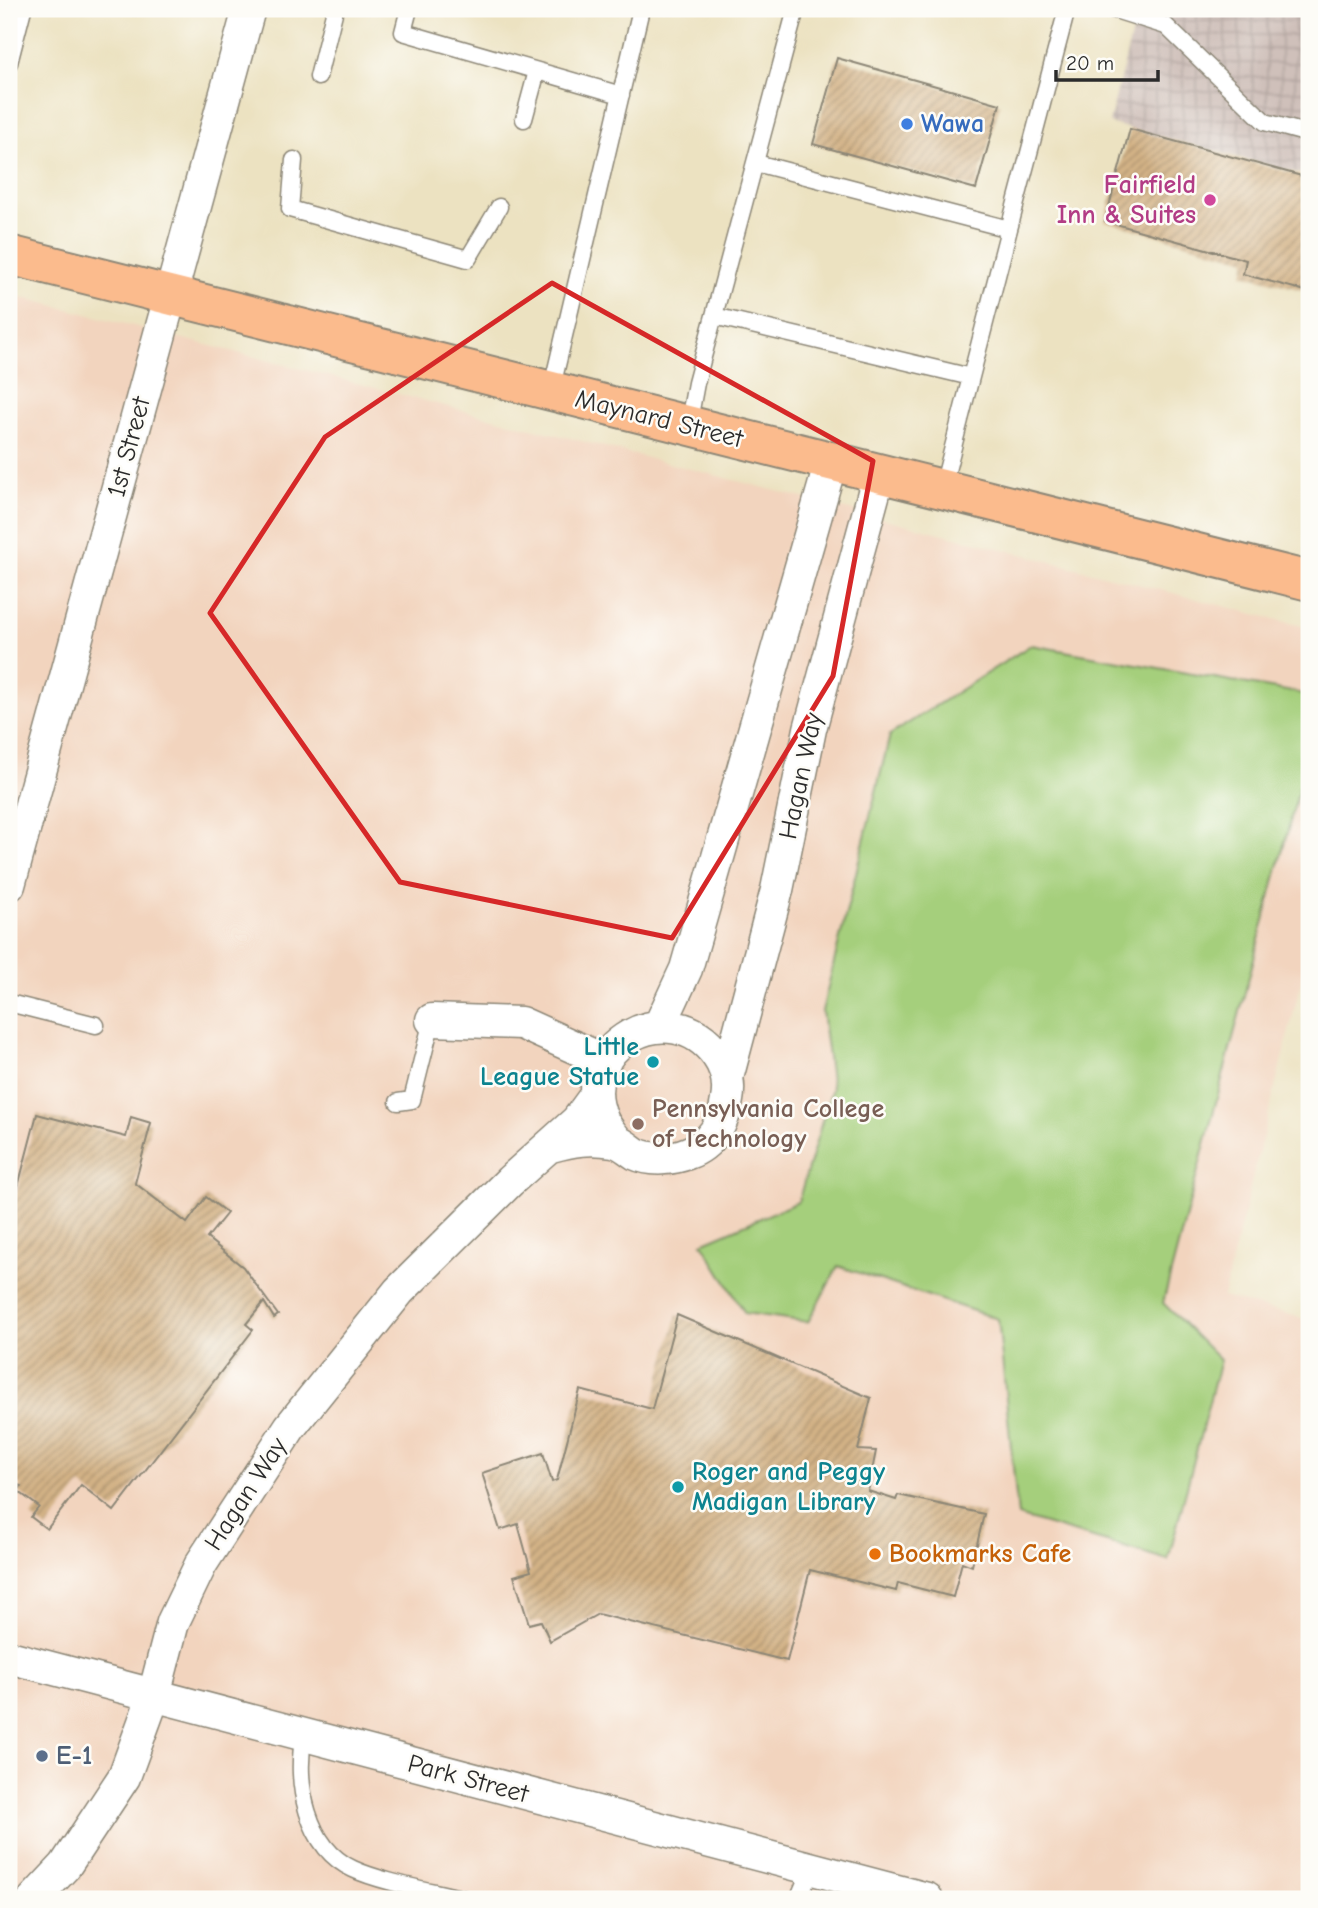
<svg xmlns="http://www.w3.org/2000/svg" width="1318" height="1908" font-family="'Comic Neue',sans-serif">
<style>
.built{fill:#f2d4be}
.industrial{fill:url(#industrial-grid)}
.grass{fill:#a5cf7b;stroke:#687d53;stroke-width:2}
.building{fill:url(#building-hatch)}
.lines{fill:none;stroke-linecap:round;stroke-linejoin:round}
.lane-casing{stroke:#8c8676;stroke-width:19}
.street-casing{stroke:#8c8676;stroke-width:35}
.primary-casing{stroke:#8c8676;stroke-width:42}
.lane{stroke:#fff;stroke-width:16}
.street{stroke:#fff;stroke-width:32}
.primary{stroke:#fbbb8d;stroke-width:38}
.marked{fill:none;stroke:#d62828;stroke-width:5;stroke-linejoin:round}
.shop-dot{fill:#3f7fe0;stroke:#fdfcf7;stroke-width:2.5}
.hotel-dot{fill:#d1479c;stroke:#fdfcf7;stroke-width:2.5}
.culture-dot{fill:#0f9aa8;stroke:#fdfcf7;stroke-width:2.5}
.education-dot{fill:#8d6e63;stroke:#fdfcf7;stroke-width:2.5}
.food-dot{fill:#e8710a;stroke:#fdfcf7;stroke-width:2.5}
.service-dot{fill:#5c6f8a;stroke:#fdfcf7;stroke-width:2.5}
.labels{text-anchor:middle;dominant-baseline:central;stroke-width:5;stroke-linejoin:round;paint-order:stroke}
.shop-label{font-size:26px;font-weight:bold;fill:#366cbe;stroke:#fdfcf7;text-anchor:start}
.hotel-label{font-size:26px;font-weight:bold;fill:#b23c85;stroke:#fdfcf7;text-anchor:end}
.street-label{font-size:26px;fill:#2b2b2b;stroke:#fdfcf7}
.culture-label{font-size:26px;font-weight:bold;fill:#0d838f;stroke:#fdfcf7;text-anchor:end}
.education-label{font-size:26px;font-weight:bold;fill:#785e54;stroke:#fdfcf7;text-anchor:start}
.food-label{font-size:26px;font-weight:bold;fill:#c56008;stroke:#fdfcf7;text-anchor:start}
.service-label{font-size:26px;font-weight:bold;fill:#4e5e75;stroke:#fdfcf7;text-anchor:start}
</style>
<defs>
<pattern id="industrial-grid" width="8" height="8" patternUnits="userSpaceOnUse" patternTransform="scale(1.75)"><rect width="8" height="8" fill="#cfc0ba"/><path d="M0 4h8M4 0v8" fill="none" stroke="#b2a5a0"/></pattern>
<pattern id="building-hatch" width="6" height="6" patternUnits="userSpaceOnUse" patternTransform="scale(1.75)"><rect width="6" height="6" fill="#d3b286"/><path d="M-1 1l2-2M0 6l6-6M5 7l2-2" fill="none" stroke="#ab916e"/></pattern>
</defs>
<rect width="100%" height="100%" fill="#fdfcf7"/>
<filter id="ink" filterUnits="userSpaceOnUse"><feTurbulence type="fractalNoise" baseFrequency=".0143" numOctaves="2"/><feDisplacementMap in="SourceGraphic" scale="14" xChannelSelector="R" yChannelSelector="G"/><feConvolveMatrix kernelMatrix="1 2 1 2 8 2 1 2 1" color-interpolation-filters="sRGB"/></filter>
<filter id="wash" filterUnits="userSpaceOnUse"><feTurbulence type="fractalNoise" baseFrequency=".00686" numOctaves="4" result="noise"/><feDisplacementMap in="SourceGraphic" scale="28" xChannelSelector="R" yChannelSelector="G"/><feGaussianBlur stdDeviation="1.57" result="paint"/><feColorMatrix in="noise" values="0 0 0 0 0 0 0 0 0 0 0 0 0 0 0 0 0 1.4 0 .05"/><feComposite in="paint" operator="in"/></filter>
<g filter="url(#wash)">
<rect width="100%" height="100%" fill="#ece2c1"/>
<path class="built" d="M9 294 1309 628V950L1223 1297 1309 1320V1899H9Z"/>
<path class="industrial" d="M1138 9H1309V176L1109 123Z"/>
<path class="grass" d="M1031 645 1309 695V750L1163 1303 1220 1360 1168 1560 1018 1516 998 1319 838 1266 808 1322 745 1313 702 1243 798 1202 832 1088 822 1011 890 735Z"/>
<g id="blocks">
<path class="building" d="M837 58 1000 104 976 189 813 144Z
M1130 129 1309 178V292L1243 274 1246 260 1105 221Z
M37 1114 126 1137 131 1117 151 1123 135 1183 187 1223 206 1197 227 1213 207 1238 243 1267 278 1315 274 1318 264 1302 246 1324 253 1330 114 1511 81 1485 47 1529 31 1517 39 1507 18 1491 21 1486 9 1482V1221Z
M677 1315 871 1398 858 1450 876 1451 868 1491 896 1500 898 1495 984 1514 972 1566 962 1562 953 1597 898 1583 896 1591 810 1570 787 1661 598 1614 550 1641 541 1621 529 1624 514 1576 531 1571 518 1524 500 1530 482 1473 543 1453 552 1482 557 1480 580 1390 652 1409Z"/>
</g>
</g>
<g filter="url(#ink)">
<use href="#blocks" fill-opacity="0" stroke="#8c8676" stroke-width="2"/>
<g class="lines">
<defs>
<path id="lane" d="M409 9 403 32 621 95
M1112 9 1166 26 1265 122 1309 134
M9 63 23 9
M318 77 335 9
M524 119 537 71
M294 160 290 209 468 259 499 207
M756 163 1009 229 1067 9
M714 316 971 377
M551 391 641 9
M688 426 696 383 796 9
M942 490 1009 229
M9 1003 96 1025
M398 1102 412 1100 432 1020
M304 1736C294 1782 307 1848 353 1869 381 1882 433 1891 464 1899
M798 1899 811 1869"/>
<path id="street" d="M9 885 249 9
M432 1020 521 1023 605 1061
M660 1025 686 969 831 462
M727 1078 777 890 810 729 879 474
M551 1146C572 1140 590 1137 613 1141 622 1142 629 1150 636 1154 651 1161 673 1159 688 1153 711 1145 724 1123 727 1100 730 1084 727 1069 717 1055 670 990 571 1047 602 1119 605 1127 612 1134 617 1141
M9 1657 927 1899
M34 1899 65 1866 124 1777 154 1695 173 1622 201 1564 290 1427 399 1291 510 1181 577 1121 596 1095"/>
<path id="primary" d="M9 255 1309 581"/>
</defs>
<use href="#lane" class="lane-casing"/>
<use href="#street" class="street-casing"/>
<use href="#primary" class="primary-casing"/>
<use href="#lane" class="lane"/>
<use href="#street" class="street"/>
<use href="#primary" class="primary"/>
</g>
</g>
<path class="marked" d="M552 283 873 461 833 676 672 938 400 882 210 613 325 437Z"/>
<circle class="shop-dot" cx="907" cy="124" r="7"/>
<circle class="hotel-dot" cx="1210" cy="200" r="7"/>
<g class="culture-dot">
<circle cx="653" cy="1062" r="7"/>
<circle cx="678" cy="1487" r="7"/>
</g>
<circle class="education-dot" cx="638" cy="1124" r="7"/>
<circle class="food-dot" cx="875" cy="1554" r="7"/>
<circle class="service-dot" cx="42" cy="1756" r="7"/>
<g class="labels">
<g class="shop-label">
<text x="921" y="124">Wawa</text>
</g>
<g class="hotel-label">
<text x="1196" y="185">Fairfield<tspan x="1196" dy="30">Inn &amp; Suites</tspan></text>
</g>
<g class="street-label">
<text transform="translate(659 419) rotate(14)">Maynard Street</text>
<text transform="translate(129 447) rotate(-75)">1st Street</text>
<text transform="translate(801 776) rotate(-78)">Hagan Way</text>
<text transform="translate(246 1494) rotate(-57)">Hagan Way</text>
<text transform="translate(468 1779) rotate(15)">Park Street</text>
</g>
<g class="culture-label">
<text x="639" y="1047">Little<tspan x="639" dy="30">League Statue</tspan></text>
<text x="692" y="1472" text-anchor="start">Roger and Peggy<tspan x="692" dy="30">Madigan Library</tspan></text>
</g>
<g class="education-label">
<text x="652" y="1109">Pennsylvania College<tspan x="652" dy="30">of Technology</tspan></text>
</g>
<g class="food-label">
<text x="889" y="1554">Bookmarks Cafe</text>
</g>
<g class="service-label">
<text x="56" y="1756">E-1</text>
</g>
</g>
<rect width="1318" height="1908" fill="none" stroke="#fdfcf7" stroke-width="35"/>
<path d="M1056 70v10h102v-10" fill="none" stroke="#2b2b2b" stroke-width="3.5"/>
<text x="1066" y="70" font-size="21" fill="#2b2b2b" stroke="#fdfcf7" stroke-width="5" paint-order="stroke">20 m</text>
</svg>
